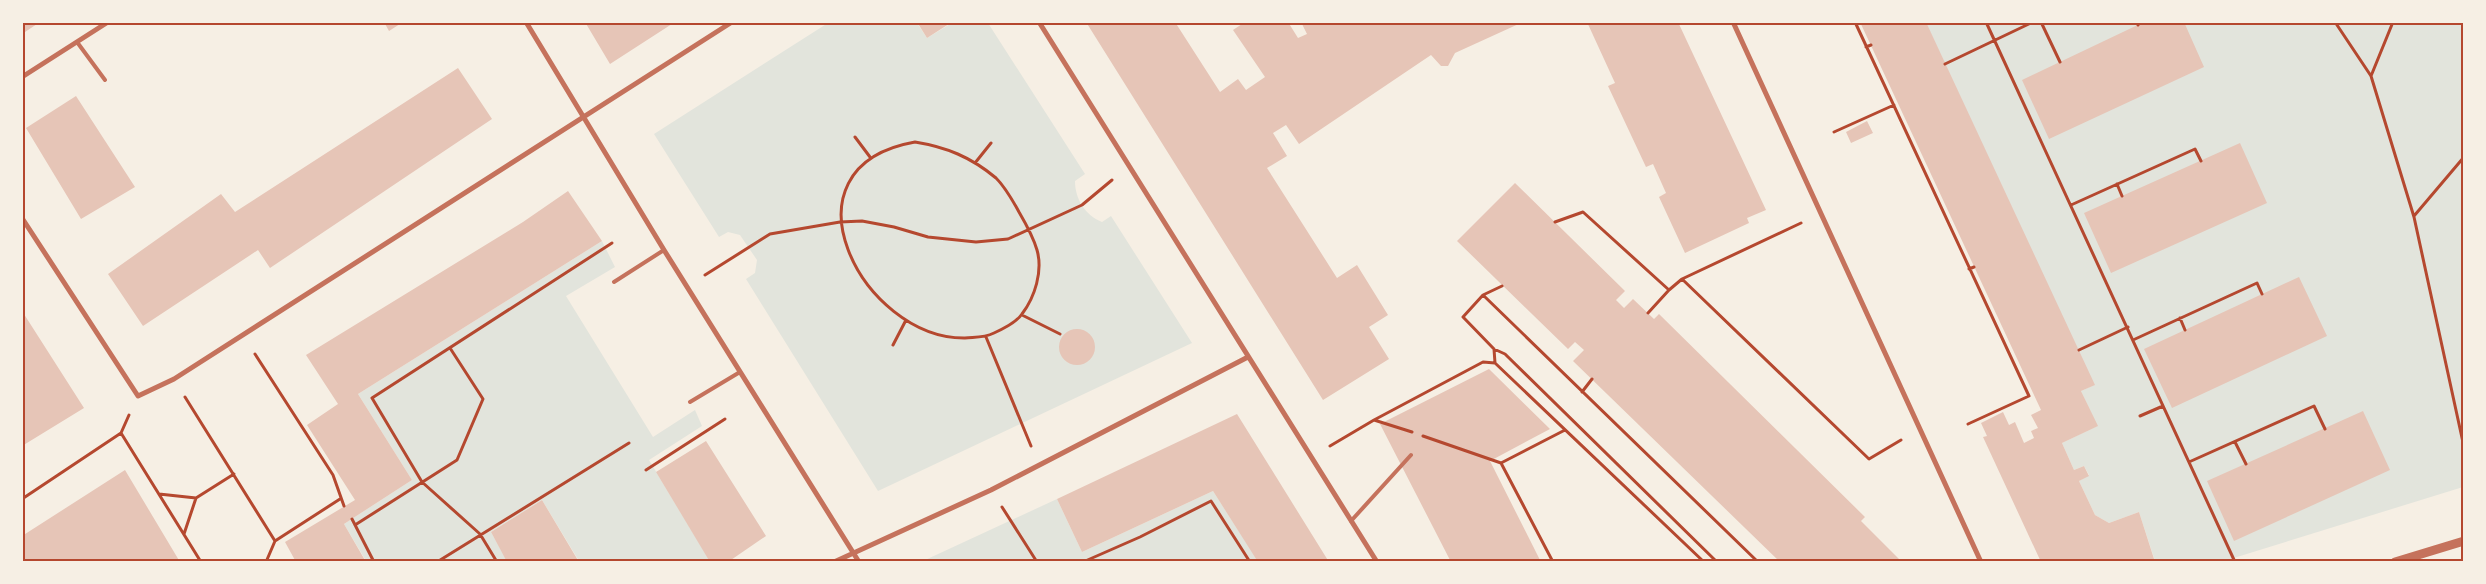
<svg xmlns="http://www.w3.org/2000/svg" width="2486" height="584" font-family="'Open Sans',sans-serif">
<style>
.green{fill:#e2e4dc}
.building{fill:#e6c5b7}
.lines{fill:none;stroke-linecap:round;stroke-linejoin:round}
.path{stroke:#b5482f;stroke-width:3}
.service{stroke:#c5725c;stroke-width:4}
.minor{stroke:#c5725c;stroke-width:5}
.tertiary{stroke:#c5725c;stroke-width:9}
.neatline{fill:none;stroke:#b5482f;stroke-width:2}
</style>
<rect width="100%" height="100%" fill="#f6efe4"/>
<path class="green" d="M828 23H917L927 38 952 23H988L1085 174 1075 181C1075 199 1085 215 1102 222L1111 216 1192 343 878 491 746 279 755 273 757 260 740 235 728 232 719 237 654 134Z
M1926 23H2463V487L2224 561H2155L2139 512 2109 523 2095 515 2079 481 2089 475 2084 466 2074 470 2062 443 2097 426 2081 391 2094 385Z
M602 241 615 267 566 296 653 437 695 410 702 426 649 460 710 561H579L542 500 491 532 507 561H366L344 524 412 480 358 394Z
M1213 491 1258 561 994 562 993 559 989 562 923 561 1057 499 1082 552Z"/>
<path class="building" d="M22 22H40L22 34Z
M384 22H403L389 31Z
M585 22H675L610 64Z
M917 22H952L927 38Z
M1086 22H1175L1220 92 1238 79 1246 90 1265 77 1233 30 1245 22H1288L1298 38 1307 34 1301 22H1523L1455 53 1448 66H1441L1431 55 1299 144 1286 125 1273 133 1287 156 1267 168 1337 278 1357 265 1388 315 1369 327 1389 359 1323 400Z
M1587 22H1678L1766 210 1747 218 1749 223 1685 253 1659 197 1666 193 1653 164 1646 167 1608 86 1615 83Z
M1860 22H1926L2095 385 2081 391 2098 426 2062 443 2074 470 2084 466 2089 476 2079 481 2095 515 2109 523 2139 512 2155 562H2041L1983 437 1987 436 1981 423 2003 412 2009 425 2015 422 2024 443 2034 438 2031 431 2038 428 2031 415 2041 410Z
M2144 22H2184L2204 67 2049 139 2022 80Z
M458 68 492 119 270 268 258 250 143 326 108 274 221 194 235 212Z
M76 96 135 187 81 219 26 128Z
M1867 121 1873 133 1851 143 1846 132Z
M2240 143 2267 203 2111 273 2084 213Z
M1515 183 1625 291 1616 300 1624 308 1633 299 1654 319 1659 314 1865 517 1861 521 1902 562H1780L1573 361 1584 350 1575 342 1568 349 1457 241Z
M568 191 602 241 358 394 412 480 344 524 366 562H296L285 542 355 500 307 425 338 404 306 355 523 222Z
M2299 277 2327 336 2172 408 2144 349Z
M22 311 84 408 22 446Z
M1059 347a18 18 0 1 1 36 0a18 18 0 1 1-36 0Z
M1489 369 1550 429 1490 461 1541 562H1451L1380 424Z
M2363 411 2390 470 2234 541 2207 481Z
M1237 414 1329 562H1258L1213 491 1082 552 1057 499Z
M706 441 766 536 728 562H710L656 472Z
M125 470 180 562H22V536Z
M542 500 579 562H507L491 532Z"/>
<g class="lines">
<path class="path" d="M1855 22 2029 396 1968 424
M1986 22 2235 562
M2041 22 2060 62
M2137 22 2138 25
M2335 22 2371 76 2414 217 2464 447
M1866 47 1871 45
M1945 64 2033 22
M2371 76 2393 22
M1834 132 1894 105
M855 137 870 157
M915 142C946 147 971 157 996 178 1005 187 1013 201 1019 212 1026 224 1033 236 1037 250 1043 271 1035 297 1022 314 1016 323 1003 329 994 333 984 338 976 337 965 338 862 339 773 167 915 142Z
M975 163 991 143
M2117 184 2122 196
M2071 205 2195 149 2201 161
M2414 216 2464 157
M1555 222 1583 212 1669 290 1682 279 1801 223
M1969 269 1974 267
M705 275 770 234 840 222 862 221 894 227 928 237 976 242 1008 239 1082 205 1112 180
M1682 279 1869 459 1901 440
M1502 286 1483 295 1463 317 1494 349 1505 354 1717 562
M1483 295 1758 562
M1648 313 1669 290
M1022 315 1060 334
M2180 318 2185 330
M986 337 1031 446
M2133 340 2257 283 2262 294
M893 345 906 320
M1494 349 1495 363 1704 562
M2079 350 2128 327
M255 354 333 475 344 506
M1582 392 1592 379
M185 397 275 541 266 562
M129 415 121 433 201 562
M2140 416 2163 406
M1374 420 1412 432
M1423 436 1501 463 1553 562
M2235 442 2246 464
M1330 446 1374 420 1483 362 1495 363
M2189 462 2314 406 2325 429
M1501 463 1565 430
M646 470 725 419
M159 494 196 498 234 474
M22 499 121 433
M1002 507 1037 562
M352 519 374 562
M355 525 457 460 483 399 450 348
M184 534 196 498
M275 541 340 499
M437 562 629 443
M497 562 480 534 422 482 372 398 612 243
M1083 562 1140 537 1211 501 1250 562"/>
<path class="service" d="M77 42 105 80
M614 282 664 250
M690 402 740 372
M1351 521 1411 455"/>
<path class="minor" d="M526 22 664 250 859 562
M1039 22 1377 562
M1733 22 1981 562
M22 77 108 22
M22 218 138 396 174 379 732 22
M834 562 991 490 1248 357"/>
<path class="tertiary" d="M2395 562 2464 541"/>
</g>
<rect width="2486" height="584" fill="none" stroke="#f6efe4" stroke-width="48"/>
<rect x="24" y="24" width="2438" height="536" class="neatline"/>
</svg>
